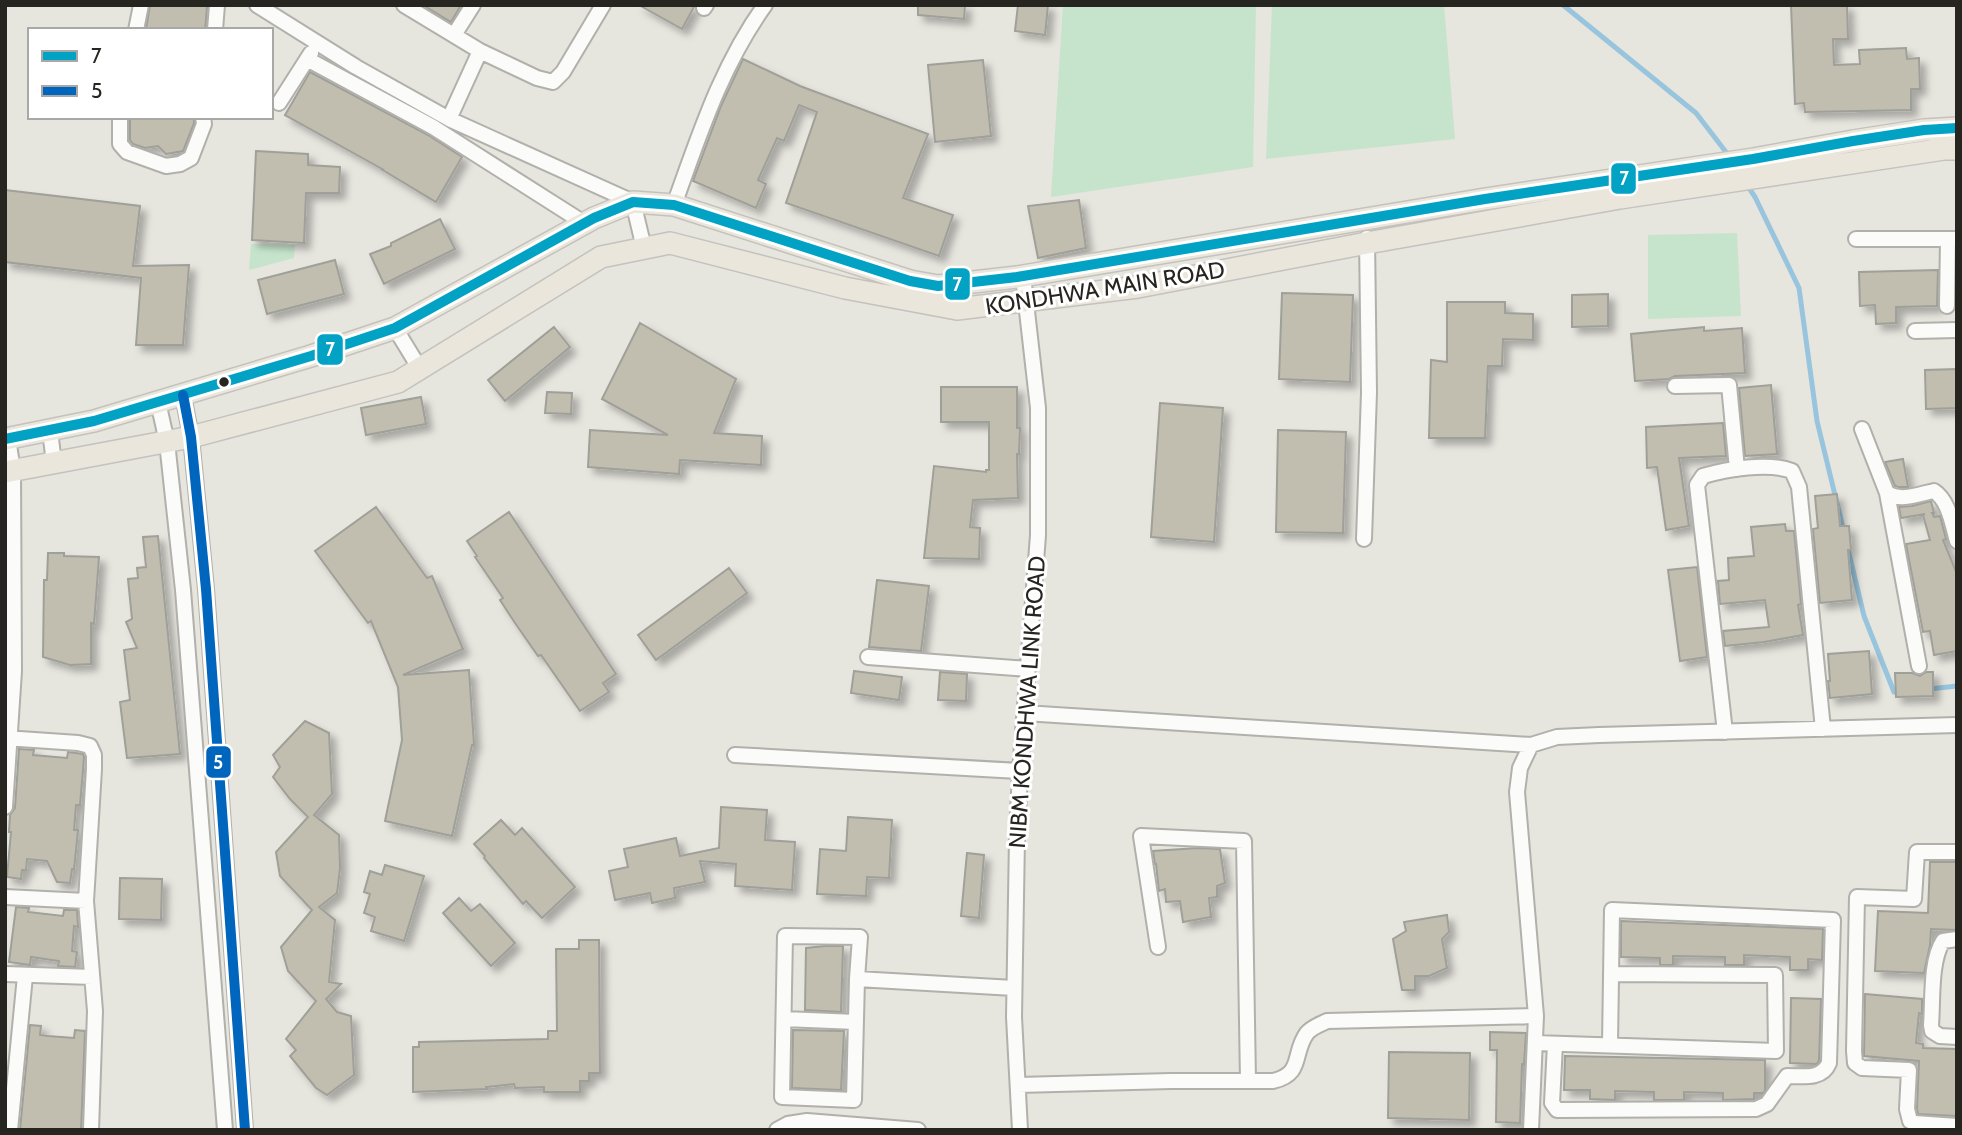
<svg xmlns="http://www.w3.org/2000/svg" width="1962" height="1135" font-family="Cabin,sans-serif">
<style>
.green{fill:#c6e4cb}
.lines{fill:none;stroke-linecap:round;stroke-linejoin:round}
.stream{stroke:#98c5dd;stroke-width:5}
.building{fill:#c2beaf;stroke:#a0a09a;stroke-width:2;filter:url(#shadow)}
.street-casing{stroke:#b1b0ab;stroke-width:18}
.primary-casing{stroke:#c3c2be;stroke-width:24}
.street{stroke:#fbfbfa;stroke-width:14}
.primary{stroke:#ebe6db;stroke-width:21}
.bus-1-casing{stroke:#fff;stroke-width:16}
.bus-2-casing{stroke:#fff;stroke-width:16}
.bus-1{stroke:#02a2c5;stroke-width:10}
.bus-2{stroke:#0065bd;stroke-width:10}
.bus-dot{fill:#262520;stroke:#fff;stroke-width:2.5}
.labels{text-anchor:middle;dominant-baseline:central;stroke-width:6;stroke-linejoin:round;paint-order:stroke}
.street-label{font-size:23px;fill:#262520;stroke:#fff}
.line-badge{stroke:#fff;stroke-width:2.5}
.badge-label{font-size:19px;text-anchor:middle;font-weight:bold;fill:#fff}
</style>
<defs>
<filter id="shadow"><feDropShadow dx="6" dy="6" stdDeviation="3.5" flood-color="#0004"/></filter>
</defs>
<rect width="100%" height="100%" fill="#e6e5de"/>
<path class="green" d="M1063 5H1256L1253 167 1051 197Z
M1272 5H1444L1455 139 1266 159Z
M1737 233 1741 316 1648 319V235Z
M251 244 295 245 294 258 249 270Z"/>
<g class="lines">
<path class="stream" d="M1563 5 1696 113 1729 156
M1749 188 1755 197 1799 288 1817 421 1844 532
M1847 545 1864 616 1894 692 1901 691
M1929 689 1957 686"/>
</g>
<path class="building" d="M150 5H206L207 7 205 30H146Z
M423 5H461L451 22Z
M639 5H695L682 29Z
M918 5H965L964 19 918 15Z
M1018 5H1048L1045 35 1015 31Z
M1791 5H1847L1848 39H1833L1834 65 1860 64 1859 50 1906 48 1907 59 1919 58 1920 89H1911V110L1805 112 1804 103 1795 104Z
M743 59 800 86 928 134 903 198 953 215 939 256 786 203 817 112 799 105 784 141 777 138 758 180 766 184 756 208 693 181 721 106Z
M983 60 991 136 935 142 928 65Z
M310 72 428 135 462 157 436 202 381 169 384 170 285 115Z
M130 117H194V123L183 151 166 154 158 146 145 148 133 144 130 140Z
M256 151 308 154V165L340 167 339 193H306L304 243 252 240Z
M5 190 140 206 133 266 189 265 183 345H136L141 278 5 262Z
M1079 200 1086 248 1038 258 1028 206Z
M440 219 455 249 384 284 370 254 391 246V243Z
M335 260 344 294 267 314 258 280Z
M1938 270 1937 306 1896 307V323L1876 324 1875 305 1860 306 1859 272Z
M1282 293 1353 295 1350 382 1279 379Z
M1608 294V326L1572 327V295Z
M1447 302H1505V313L1533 314V340L1503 339 1502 366H1488L1485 438H1429L1431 360 1447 362Z
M640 323 736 379 714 433 762 436 761 465 680 460 679 474 588 467 590 430 668 435 602 399Z
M554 327 570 347 505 401 488 380Z
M1704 327V331L1742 328 1745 373 1675 376 1669 379 1635 381 1631 334Z
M1957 369V408L1926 409 1925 370Z
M1771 385 1777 454 1745 456 1739 388Z
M941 387H1017V428H1020L1019 454H1017L1018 498 973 500 970 527 980 528 979 559 924 558 934 466 986 472V470H989V422H941Z
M547 392 572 393 571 414 545 413Z
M421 397 426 424 366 435 361 408Z
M1160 403 1223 408 1214 542 1151 537Z
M1723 423 1726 456 1679 458 1689 526 1666 530 1657 467 1647 468 1646 427Z
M1278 430 1346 432 1343 533 1276 532Z
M1903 459 1908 487H1899L1895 486 1885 462Z
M1837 494 1840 526H1849L1851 550H1848L1852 600 1820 603 1813 529 1818 528 1815 496Z
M1931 501 1934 513H1932L1934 517 1940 516 1946 539 1943 540 1957 574V651L1934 655 1930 631 1923 632 1906 544 1930 540 1923 515 1925 514 1901 518 1899 507 1912 506Z
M376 507 427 578 432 576 463 649 403 675 469 670 474 745H472L452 836 385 821 402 740 398 687 371 621 368 623 315 551Z
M509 512 616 674 603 683 609 692 580 711 541 655 538 656 515 623 500 600 503 598 475 557 477 556 467 541Z
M1785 524 1786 531H1794L1801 604 1798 605 1803 635 1764 642 1725 646 1723 631 1769 627 1765 600 1720 604 1718 581 1729 580 1728 558 1754 556 1751 527Z
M158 536 180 754 127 758 120 702 130 700 124 650 137 648 126 622 132 619 128 579 138 578 137 568 146 567 143 537Z
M48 553H64V556L99 557 94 624 91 623V664L70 665 43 657 44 580H47Z
M1697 567 1707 657 1680 661 1668 570Z
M729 568 747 593 656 660 638 635Z
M877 580 929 586 921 651 869 647Z
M1869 651 1872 694 1830 698 1828 681H1830L1828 654Z
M854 671 902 677 899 700 851 693Z
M940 672 967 674 966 701 938 700Z
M1926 672H1933V696L1896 697 1895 673H1912L1920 676Z
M305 721 329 733 332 794 314 815 339 835 340 868 337 893 319 907 335 920 329 982 341 984 326 999 337 1012 351 1016 354 1075 327 1095 316 1088 290 1056 296 1050 286 1039 316 1001 288 971 281 947 312 910 280 876 276 852 308 817 290 799 273 777 280 767 273 755Z
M19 749 34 750 33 755 67 758 68 752 83 754 84 757 80 805H76L74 830H78L74 869H72L70 883 57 882 47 861 27 859 26 870H22L21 879 7 877 11 832H9L10 815 15 808Z
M721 807 767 810 765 840 795 842 792 890 735 886 736 864 700 861 705 882 674 888 675 898 652 903 650 893 615 900 609 871 628 867 624 849 676 838 680 856 719 848Z
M848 817 892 820 889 878 867 877 866 896 817 894 820 849 846 851Z
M501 820 515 835 522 828 575 887 542 918 526 901 523 904 484 858 485 856 474 844Z
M1198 848 1220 849 1225 883 1217 886V897L1209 898 1211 917 1183 922 1180 901 1166 902 1165 889 1159 891 1156 864H1155L1153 851Z
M967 853 984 855 979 918 961 916Z
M1930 862H1957V930L1931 929 1930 945 1924 973 1875 971 1878 911 1928 913Z
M385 865 424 876 404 941 371 931 375 917 364 913 370 894 364 892 370 871 382 875Z
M120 878 162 879 161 920 119 919Z
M459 898 471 911 480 904 515 943 491 966 443 913Z
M16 907 29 908 28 912 63 916 64 910H77L78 927 74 926 72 951 77 952 75 967 58 966 59 961 31 957 30 965 9 962Z
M1447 915 1449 932 1442 939 1447 968 1429 976H1415V990H1402L1393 939 1406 931 1404 922Z
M1621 921 1823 929 1822 960 1808 959V970H1790V957L1744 955V965H1725V957L1673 956V965H1660V958L1621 957Z
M579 940H599L600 1073H589V1081H580V1092H544V1087L515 1088 514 1084 486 1087 487 1089 413 1092V1047H419V1042L548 1039V1031H557L556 949H579Z
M825 946H843L841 1012 805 1010 806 948Z
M1865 994 1922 999V1014L1919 1013 1916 1043 1923 1044V1048L1957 1049V1116L1918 1114 1917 1108 1919 1061 1864 1056Z
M1791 998 1821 999 1819 1060 1817 1064 1790 1063Z
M30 1025 41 1026 40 1035 48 1036 74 1038 75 1030 85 1031 81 1130H20Z
M793 1030 844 1031 841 1090 792 1088Z
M1490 1032 1526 1033 1524 1064H1522L1520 1123 1496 1122 1497 1050H1490Z
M1389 1052 1470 1053 1469 1120 1388 1118Z
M1565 1056 1765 1060V1091L1763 1093H1754V1099L1723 1100V1093L1684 1092V1100H1654V1092L1615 1091V1100L1590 1099V1090H1564Z"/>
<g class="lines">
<defs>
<path id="street" d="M257 5 356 67 449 119 633 202 644 248
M404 5 480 51
M704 8 706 5
M136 30 141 5
M215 30 217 5
M454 35 473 5
M307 59 433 127 584 223
M279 103 311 53
M120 117V144L127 152 166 166 180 164 191 158 204 124 203 117
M449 119 480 51 537 78 553 82 563 72 603 5
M674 205C699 136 721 66 765 5
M1856 239H1957
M1947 306 1948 239
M395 328 420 369
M1915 331 1957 330
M1675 386 1729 385 1737 469
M183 395 191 437 206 589 245 1130
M158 402 167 442 183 590 225 1130
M1862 429 1887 493C1901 502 1919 494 1934 491 1949 501 1952 524 1957 541
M50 431 54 463
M1887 493 1919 666
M1364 539 1369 392 1367 238
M868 657 1028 669
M1024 713 1531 745 1557 737 1599 735 1957 725
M1725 732 1697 485 1703 476C1727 469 1768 462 1792 471L1799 487 1823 729
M5 738 78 743 90 746 94 755V769L86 901 95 1011 91 1130
M735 755 1020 771
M5 807 14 671 13 470 8 439
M1957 852H1917L1914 899 1857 897 1854 1051 1855 1063 1862 1068 1909 1070 1907 1109 1910 1121 1915 1123 1957 1126
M5 897 86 901
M1957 939 1943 941C1930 961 1933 1001 1931 1025L1932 1031 1940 1036 1957 1037
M1158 947 1141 836 1244 841 1248 1081
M5 974 92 977
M857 979 860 937 785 936 782 1097 854 1100 857 979 1014 988
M784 1019 856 1022
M1535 1043 1776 1051 1775 975 1612 974
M1555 1044 1552 1103 1557 1110 1756 1109 1767 1104 1787 1076C1802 1076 1822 1080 1829 1063L1833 920 1612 910 1610 1045
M1018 1085 1171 1081H1273C1304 1074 1292 1053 1307 1033 1312 1027 1321 1024 1327 1021L1536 1016
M10 1130 25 976
M777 1130 788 1124 807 1121 918 1130
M1020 1130 1014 1017 1017 838 1020 771 1038 535V408L1023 276
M1531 1130 1536 1016 1517 792 1520 768 1531 745"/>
<path id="primary" d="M5 439 94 421 311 356 395 328 594 218 633 202 674 205 910 281 938 286 1017 277 1485 199 1753 159 1853 141 1924 130 1957 128
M5 472 191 437 398 382 601 257 670 243 845 288 957 309 1138 287 1367 243 1620 198 1944 149H1957"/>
</defs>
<use href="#street" class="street-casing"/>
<use href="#primary" class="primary-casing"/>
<use href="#street" class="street"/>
<use href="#primary" class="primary"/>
<defs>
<path id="bus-1" d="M5 439 94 421 311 356 395 328 594 218 633 202 674 205 910 281 938 286 1017 277 1485 199 1753 159 1853 141 1924 130 1957 128"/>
<path id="bus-2" d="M183 395 191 437 206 589 245 1130"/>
</defs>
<use href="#bus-1" class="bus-1-casing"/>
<use href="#bus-2" class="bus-2-casing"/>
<use href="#bus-1" class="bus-1"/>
<use href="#bus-2" class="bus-2"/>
</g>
<circle class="bus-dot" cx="224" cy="382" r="6"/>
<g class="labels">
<g class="street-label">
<text transform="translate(1105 288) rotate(-9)">KONDHWA MAIN ROAD</text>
<text transform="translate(1027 702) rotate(-86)">NIBM KONDHWA LINK ROAD</text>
</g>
</g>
<g class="line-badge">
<rect x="1610" y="162" width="27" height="33" rx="7" fill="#02a2c5"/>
<rect x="944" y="267" width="27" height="34" rx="7" fill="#02a2c5"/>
<rect x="316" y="333" width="28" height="33" rx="7" fill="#02a2c5"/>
<rect x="205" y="745" width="27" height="34" rx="7" fill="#0065bd"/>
</g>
<g class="badge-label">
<text x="1624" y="185">7</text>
<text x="957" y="291">7</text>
<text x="330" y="356">7</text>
<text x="218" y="769">5</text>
</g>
<rect width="1962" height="1135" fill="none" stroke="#262520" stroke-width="14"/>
<rect x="28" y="28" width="245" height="91" fill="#ffffff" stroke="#a8a8a6" stroke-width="2"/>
<rect x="42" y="51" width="35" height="10" fill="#02a2c5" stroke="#a8a8a6" stroke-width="2"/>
<text x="91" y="63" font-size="21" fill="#262520">7</text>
<rect x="42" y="86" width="35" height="10" fill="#0065bd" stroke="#a8a8a6" stroke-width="2"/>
<text x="91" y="98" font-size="21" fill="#262520">5</text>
</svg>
